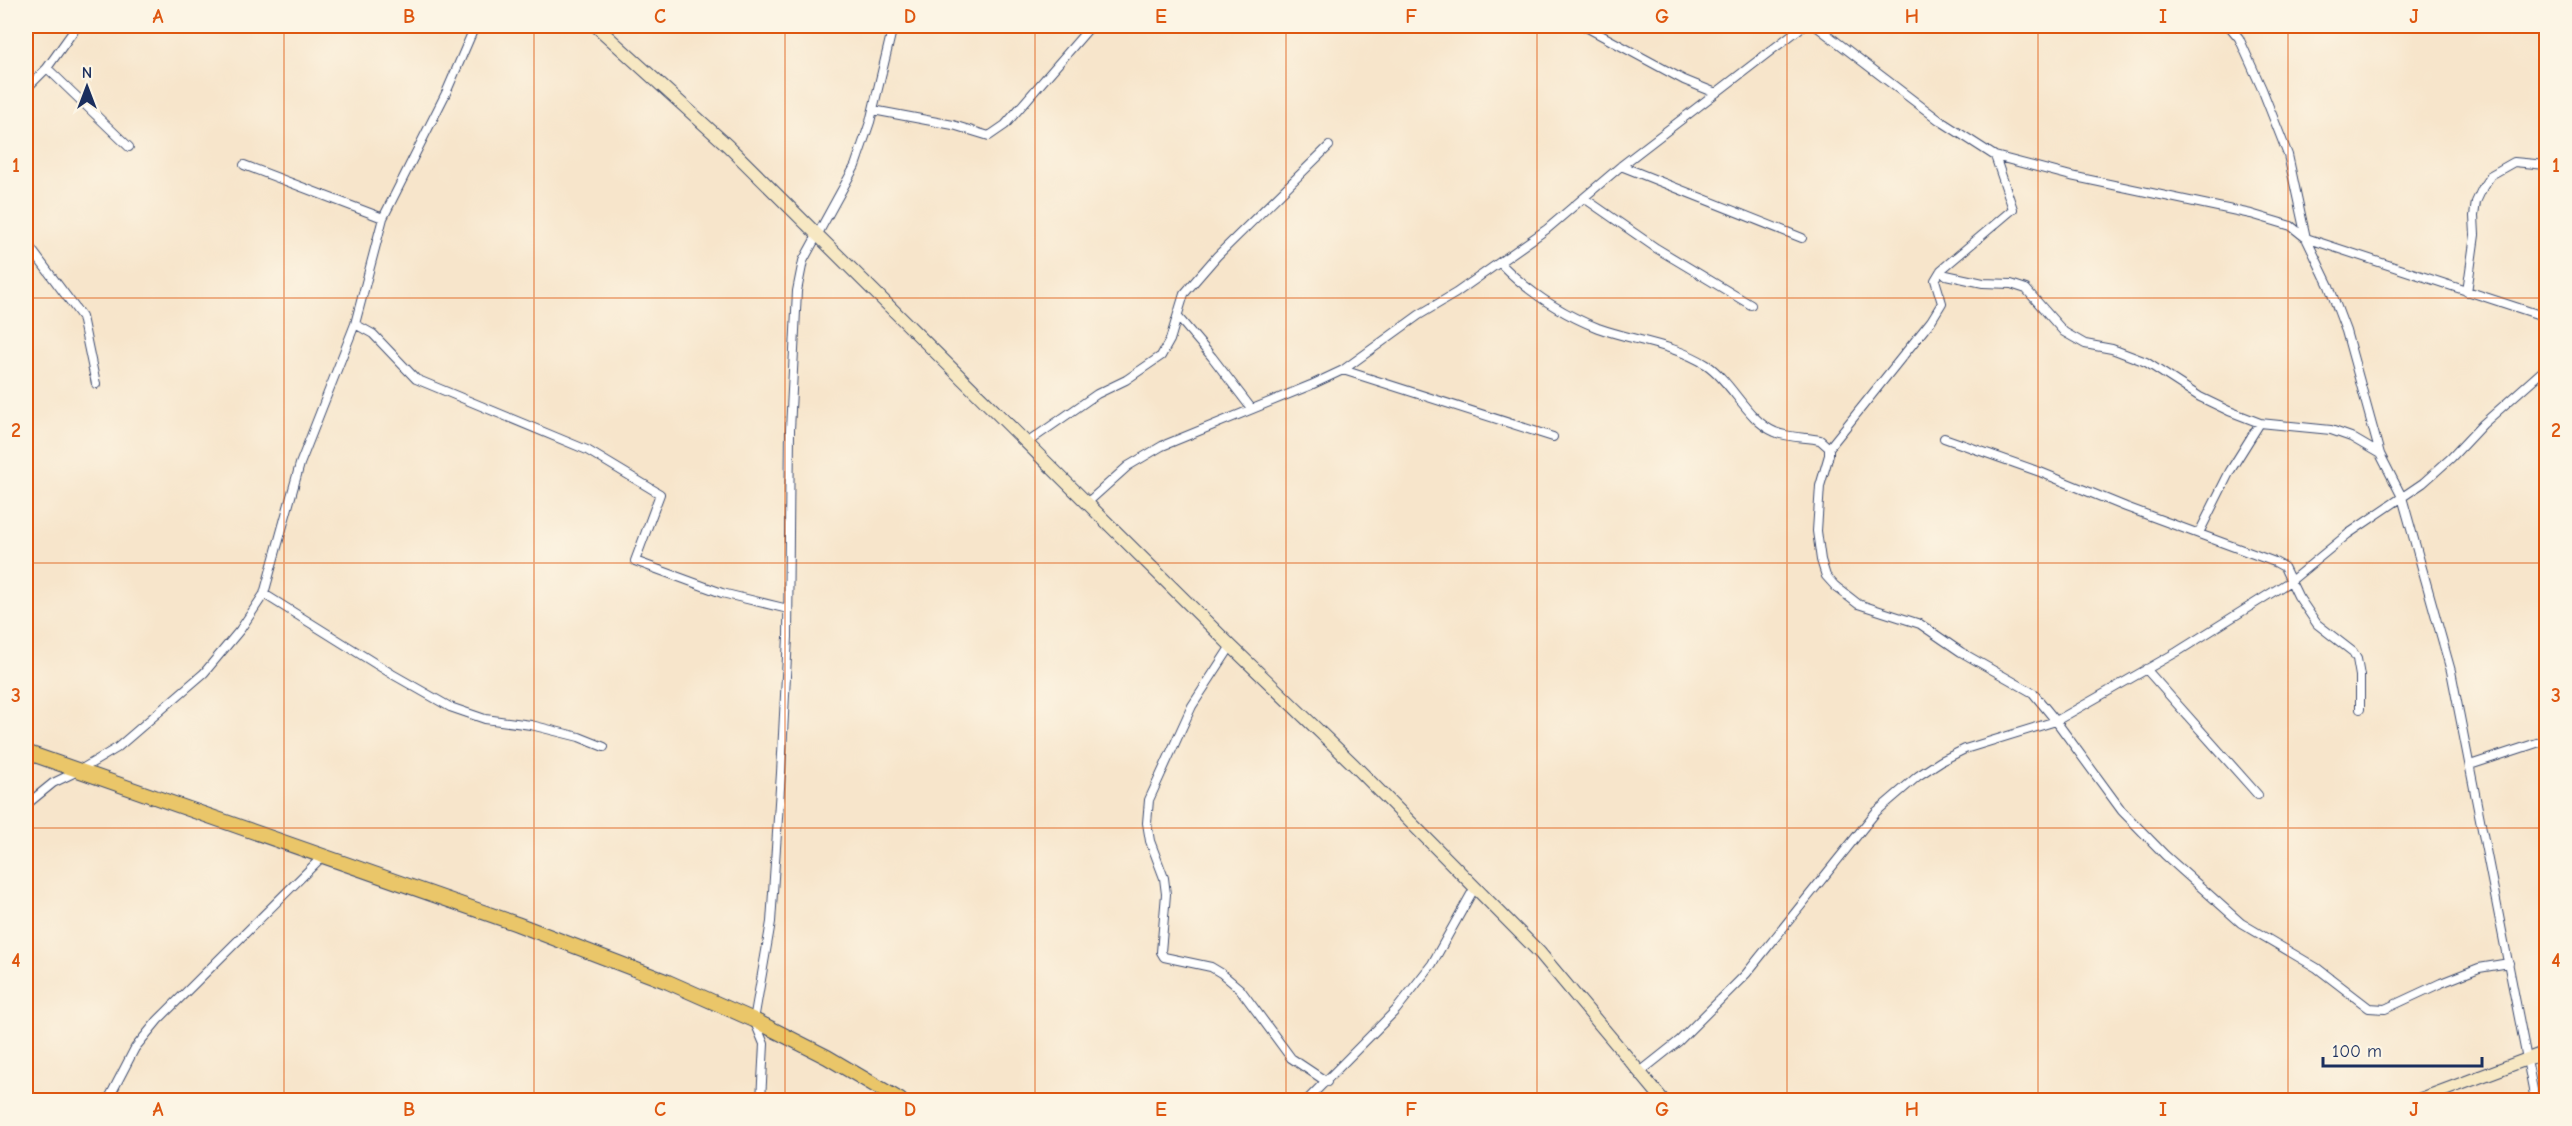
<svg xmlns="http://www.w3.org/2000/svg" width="2572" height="1126" font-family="'Comic Neue',sans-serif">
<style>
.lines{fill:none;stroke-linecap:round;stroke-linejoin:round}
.street-casing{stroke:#3c4a6e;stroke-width:10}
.secondary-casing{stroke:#3c4a6e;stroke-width:14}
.primary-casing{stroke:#3c4a6e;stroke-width:16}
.street{stroke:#fff;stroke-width:8}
.secondary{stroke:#f7e8c3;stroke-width:12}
.primary{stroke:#eac669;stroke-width:14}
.grid{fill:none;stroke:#de5710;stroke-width:1.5;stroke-opacity:0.55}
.neatline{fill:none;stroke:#de5710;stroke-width:2}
.grid-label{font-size:20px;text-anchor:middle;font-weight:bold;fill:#de5710}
</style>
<rect width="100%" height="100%" fill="#fcf5e5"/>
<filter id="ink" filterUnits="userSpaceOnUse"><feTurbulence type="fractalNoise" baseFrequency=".0167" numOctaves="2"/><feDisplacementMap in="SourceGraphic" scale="12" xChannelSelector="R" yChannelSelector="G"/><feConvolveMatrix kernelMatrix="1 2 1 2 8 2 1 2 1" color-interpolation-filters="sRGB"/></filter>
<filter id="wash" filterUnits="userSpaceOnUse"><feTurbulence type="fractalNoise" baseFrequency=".008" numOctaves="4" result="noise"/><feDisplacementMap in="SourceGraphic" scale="24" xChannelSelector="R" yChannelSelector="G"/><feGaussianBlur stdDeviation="1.35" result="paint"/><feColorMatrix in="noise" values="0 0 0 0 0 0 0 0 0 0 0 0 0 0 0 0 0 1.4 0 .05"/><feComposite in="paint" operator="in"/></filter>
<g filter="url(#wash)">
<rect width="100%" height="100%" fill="#f7e5cb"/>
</g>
<g filter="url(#ink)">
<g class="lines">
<defs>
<path id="street" d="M1584 26 1684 80 1716 93
M1816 26 1939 120 1995 156 2071 176 2251 214 2291 226 2306 238 2546 317
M2229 26 2239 38 2262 89 2288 155 2306 238 2329 286 2346 331 2380 454 2402 497 2451 671 2535 1100
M47 68 129 147
M26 89 47 68 77 26
M873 110 953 125 989 136 1005 125 1091 26
M244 165 383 218
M1621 166 1802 238
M1584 198 1656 248 1751 305
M26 242 82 317 96 384
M1500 263C1528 292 1560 313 1598 328 1634 341 1674 344 1707 365 1732 382 1748 421 1775 432 1788 438 1806 437 1820 440L1829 448V455L1820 486 1817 531 1821 560 1826 576 1835 586 1858 604 1920 624 1961 652 2033 693 2056 721 2122 811 2165 855 2241 923 2317 968 2369 1008 2385 1009 2441 983 2479 968 2509 963
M1941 270 1946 275 1983 283 2011 284 2026 289 2064 332 2085 344 2112 349 2146 362 2200 397 2229 411 2260 423 2331 430 2351 437 2380 454
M2467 292 2475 235 2474 216 2476 202 2483 187 2491 175 2514 162 2546 165
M1178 317 1212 357 1251 408
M355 324 373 334 416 379 587 450 660 494 635 561 722 593 788 609
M1343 370 1553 437
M1944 438 2040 472 2126 507 2275 562 2284 567 2298 596 2317 624 2353 652 2357 659 2360 676V709
M1028 442 1097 394 1126 380 1161 356 1170 340 1184 294 1217 256 1329 146
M1829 448 1931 321 1942 303 1935 280 1941 270 2013 209 1995 156
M1088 502 1128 466 1162 446 1311 385 1343 370 1419 315 1456 293 1547 229 1621 166 1803 26
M2199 533 2230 471 2260 423
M264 594 392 674 450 707 485 719 531 725 579 737 604 747
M1231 646 1192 706 1149 800 1147 823 1150 841 1164 878 1166 894 1161 952 1164 957 1211 967 1221 973 1240 989 1291 1058 1327 1082
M2146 669 2258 795
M2470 765 2546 740
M26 805 53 783 80 770 117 748 204 673 240 630 264 594 300 464 355 324 383 218 446 93 475 26
M1640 1072 1679 1041 1746 974 1876 812 1918 776 1941 761 1965 749 2056 721 2177 652 2292 580 2348 534 2423 483 2451 458 2483 424 2546 368
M108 1100 135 1048 158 1020 323 856
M761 1100 764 1044 754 1020 771 922 781 773 788 637 790 430 797 291 803 261 855 166 870 122 893 26
M1307 1100 1396 1010 1432 964 1475 887"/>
<path id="secondary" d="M596 26 728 146 1231 646 1353 764 1540 953 1663 1100
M2418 1100 2546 1052"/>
<path id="primary" d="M26 752 517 924 668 982 754 1020 827 1057 900 1100"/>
</defs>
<use href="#street" class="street-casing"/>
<use href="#secondary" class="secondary-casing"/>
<use href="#primary" class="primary-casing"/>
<use href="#street" class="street"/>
<use href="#secondary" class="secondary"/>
<use href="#primary" class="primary"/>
</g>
</g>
<path class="grid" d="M284 26V1100M534 26V1100M785 26V1100M1035 26V1100M1286 26V1100M1537 26V1100M1787 26V1100M2038 26V1100M2288 26V1100M26 298H2546M26 563H2546M26 828H2546"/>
<rect width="2572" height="1126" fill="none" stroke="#fcf5e5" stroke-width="66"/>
<g transform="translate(87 87)" stroke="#fcf5e5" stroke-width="4.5" paint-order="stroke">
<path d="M0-4.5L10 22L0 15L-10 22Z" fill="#1b2f5e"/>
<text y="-9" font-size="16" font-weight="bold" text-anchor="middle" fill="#1b2f5e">N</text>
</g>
<path d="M2323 1057v9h159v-9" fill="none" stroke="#1b2f5e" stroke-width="3"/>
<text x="2332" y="1057" font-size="18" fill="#1b2f5e" stroke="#fcf5e5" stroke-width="4.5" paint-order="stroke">100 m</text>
<rect x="33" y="33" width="2506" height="1060" class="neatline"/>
<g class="grid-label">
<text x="158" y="23">A</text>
<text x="409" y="23">B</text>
<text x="660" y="23">C</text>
<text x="910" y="23">D</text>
<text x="1161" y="23">E</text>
<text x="1411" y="23">F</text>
<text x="1662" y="23">G</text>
<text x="1912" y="23">H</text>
<text x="2163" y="23">I</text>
<text x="2414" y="23">J</text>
<text x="16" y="172">1</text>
<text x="2556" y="172">1</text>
<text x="16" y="437">2</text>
<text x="2556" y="437">2</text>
<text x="16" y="702">3</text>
<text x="2556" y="702">3</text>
<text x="16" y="967">4</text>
<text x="2556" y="967">4</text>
<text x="158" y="1116">A</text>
<text x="409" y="1116">B</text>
<text x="660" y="1116">C</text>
<text x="910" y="1116">D</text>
<text x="1161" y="1116">E</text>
<text x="1411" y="1116">F</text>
<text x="1662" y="1116">G</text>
<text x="1912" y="1116">H</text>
<text x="2163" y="1116">I</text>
<text x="2414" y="1116">J</text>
</g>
</svg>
